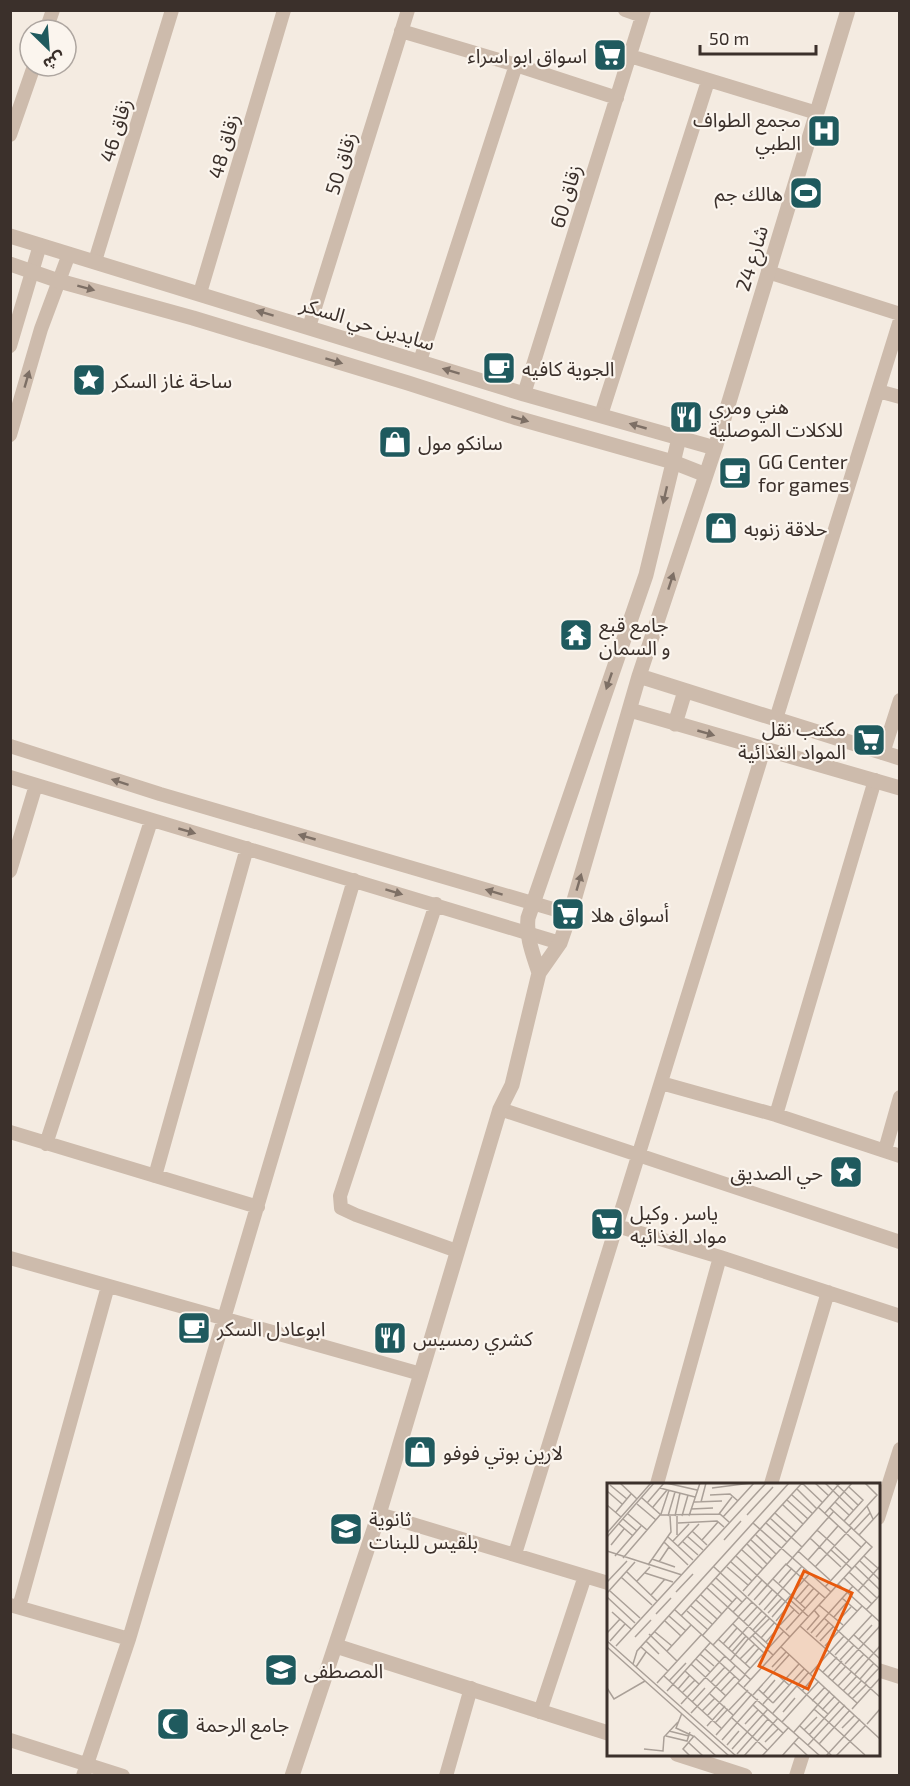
<svg xmlns="http://www.w3.org/2000/svg" width="910" height="1786" font-family="'Exo 2','Noto Sans Arabic',sans-serif">
<style>
.lines{fill:none;stroke-linecap:round;stroke-linejoin:round}
.minor{stroke:#cdbbac;stroke-width:14}
.tertiary{stroke:#cdbbac;stroke-width:15}
.oneway{fill:#7d6f65}
.labels{text-anchor:middle;dominant-baseline:central;stroke-width:4.5;stroke-linejoin:round;paint-order:stroke}
.poi-label{font-size:20px;fill:#3b302b;stroke:#fbf5ee;text-anchor:start}
.street-label{font-size:20px;fill:#3b302b;stroke:#fbf5ee}
.inset-road{fill:none;stroke:#aaa098;stroke-width:1.5}
.view{fill:#e8590c;fill-opacity:0.15;stroke:#e8590c;stroke-width:3}
.inset-edge{fill:none;stroke:#3b302b;stroke-width:3}
</style>
<rect width="100%" height="100%" fill="#f4ebe1"/>
<g class="lines">
<path class="minor" d="M625 10 642 16
M46 30 53 10
M401 31 516 65 617 98
M630 56 817 113
M10 135 34 66
M95 261 172 10
M768 272 900 314
M200 293 284 10
M309 327 408 10
M10 346 40 245
M420 361 516 65
M878 391 900 397
M524 394 644 10
M601 415 708 81
M10 435 41 329 69 254
M776 719 900 320
M10 746 160 794 570 914
M883 753 900 700
M10 777 560 943
M10 871 36 785
M436 904 340 1196 341 1208 356 1215 457 1251
M661 1083 776 1115 900 1156
M500 1109 900 1242
M776 1115 875 780
M10 1132 258 1207
M46 1144 151 821
M885 1150 900 1097
M155 1176 247 848
M617 1226 720 1257 900 1316
M10 1258 421 1374
M657 1484 720 1257
M771 1484 828 1292
M379 1514 608 1583
M878 1518 900 1449
M515 1554 764 749
M10 1605 129 1639
M19 1607 108 1286
M878 1670 900 1677
M540 1712 585 1576
M10 1740 123 1776
M83 1776 129 1639 354 880
M446 1776 471 1688
M796 1776 803 1754"/>
<path class="tertiary" d="M10 236 524 394 715 448
M10 264 59 281 193 318 408 383 517 418 673 462 706 475
M639 676 900 758
M630 710 900 788
M675 724 685 691
M539 973C533 954 526 938 528 918L646 575 679 438
M336 1646 608 1733
M677 1754 745 1776
M292 1776 379 1514 500 1109 512 1085 539 973 560 943 570 914 639 676 715 448 848 10"/>
</g>
<defs><path id="oneway-solid" d="M-6-.8H1V-3.2L6.5 0L1 3.2V.8H-6Z" transform="scale(1.5)"/></defs>
<g class="oneway">
<use href="#oneway-solid" transform="translate(86 288) rotate(15)"/>
<use href="#oneway-solid" transform="translate(265 313) rotate(-163)"/>
<use href="#oneway-solid" transform="translate(334 361) rotate(17)"/>
<use href="#oneway-solid" transform="translate(451 371) rotate(-163)"/>
<use href="#oneway-solid" transform="translate(27 379) rotate(-74)"/>
<use href="#oneway-solid" transform="translate(520 419) rotate(16)"/>
<use href="#oneway-solid" transform="translate(638 426) rotate(-164)"/>
<use href="#oneway-solid" transform="translate(665 495) rotate(103)"/>
<use href="#oneway-solid" transform="translate(671 581) rotate(-72)"/>
<use href="#oneway-solid" transform="translate(609 681) rotate(109)"/>
<use href="#oneway-solid" transform="translate(706 733) rotate(16)"/>
<use href="#oneway-solid" transform="translate(120 782) rotate(-162)"/>
<use href="#oneway-solid" transform="translate(187 831) rotate(16)"/>
<use href="#oneway-solid" transform="translate(307 837) rotate(-164)"/>
<use href="#oneway-solid" transform="translate(579 882) rotate(-74)"/>
<use href="#oneway-solid" transform="translate(394 892) rotate(17)"/>
<use href="#oneway-solid" transform="translate(494 892) rotate(-163)"/>
</g>
<defs>
<symbol id="supermarket-square" viewBox="-11 -11 22 22"><rect x="-9" y="-9" width="18" height="18" rx="4" fill="#1f5a5e" stroke="#fbf5ee"/><path d="M-6-5.5h2.5l.6 2H6L4.5 2H-2.5L-4.4-4H-6ZM-1.5 3.2a1.3 1.3 0 1 0 .1 0ZM3 3.2a1.3 1.3 0 1 0 .1 0Z" fill="#fff"/></symbol>
<symbol id="hospital-square" viewBox="-11 -11 22 22"><rect x="-9" y="-9" width="18" height="18" rx="4" fill="#1f5a5e" stroke="#fbf5ee"/><path d="M-5-5h3v3.5h4V-5h3V5h-3V1.5h-4V5h-3Z" fill="#fff"/></symbol>
<symbol id="stadium-square" viewBox="-11 -11 22 22"><rect x="-9" y="-9" width="18" height="18" rx="4" fill="#1f5a5e" stroke="#fbf5ee"/><path d="M0-5a6.5 5 0 1 0 0 10a6.5 5 0 1 0 0-10ZM-3.5-1.8h7v3.6h-7Z" fill="#fff"/></symbol>
<symbol id="cafe-square" viewBox="-11 -11 22 22"><rect x="-9" y="-9" width="18" height="18" rx="4" fill="#1f5a5e" stroke="#fbf5ee"/><path d="M-5.5-4.5H6V0H3Q3 3.5 0 3.5H-2.5Q-5.5 3.5-5.5 0ZM3-3.2v2h1.7v-2ZM-6 4.5H4V6H-6Z" fill="#fff"/></symbol>
<symbol id="sight-square" viewBox="-11 -11 22 22"><rect x="-9" y="-9" width="18" height="18" rx="4" fill="#1f5a5e" stroke="#fbf5ee"/><path d="M0-6L1.8-2.2L6-1.7L2.9 1.2L3.7 5.4L0 3.3L-3.7 5.4L-2.9 1.2L-6-1.7L-1.8-2.2Z" fill="#fff"/></symbol>
<symbol id="restaurant-square" viewBox="-11 -11 22 22"><rect x="-9" y="-9" width="18" height="18" rx="4" fill="#1f5a5e" stroke="#fbf5ee"/><path d="M-5-6h1v4h1v-4h1v4h1v-4h1v5L-1.5 .5V6h-2V.5L-5-1ZM5-6V6H3V1.5H1.5Q1.5-4 5-6Z" fill="#fff"/></symbol>
<symbol id="shop-square" viewBox="-11 -11 22 22"><rect x="-9" y="-9" width="18" height="18" rx="4" fill="#1f5a5e" stroke="#fbf5ee"/><path d="M-5-2.5h2.3a2.7 3.5 0 0 1 5.4 0H5L5.5 6h-11ZM-1.5-2.5h3a1.5 2.3 0 0 0-3 0Z" fill="#fff"/></symbol>
<symbol id="temple-square" viewBox="-11 -11 22 22"><rect x="-9" y="-9" width="18" height="18" rx="4" fill="#1f5a5e" stroke="#fbf5ee"/><path d="M0-6L5-2H3V0L6.5 2.5H4V6H1.5V3h-3V6H-4V2.5H-6.5L-3 0V-2H-5Z" fill="#fff"/></symbol>
<symbol id="school-square" viewBox="-11 -11 22 22"><rect x="-9" y="-9" width="18" height="18" rx="4" fill="#1f5a5e" stroke="#fbf5ee"/><path d="M0-5L7-2L0 1L-7-2ZM-4 1L0 2.5L4 1V4Q0 6-4 4Z" fill="#fff"/></symbol>
<symbol id="mosque-square" viewBox="-11 -11 22 22"><rect x="-9" y="-9" width="18" height="18" rx="4" fill="#1f5a5e" stroke="#fbf5ee"/><path d="M3.5-4.9A6 6 0 1 0 3.5 4.9A5 5 0 1 1 3.5-4.9Z" fill="#fff"/></symbol>
</defs>
<g fill-rule="evenodd">
<use href="#supermarket-square" x="591" y="36" width="38" height="38"/>
<use href="#hospital-square" x="805" y="112" width="38" height="38"/>
<use href="#stadium-square" x="787" y="174" width="38" height="38"/>
<use href="#cafe-square" x="480" y="349" width="38" height="38"/>
<use href="#sight-square" x="70" y="361" width="38" height="38"/>
<use href="#restaurant-square" x="667" y="398" width="38" height="38"/>
<use href="#shop-square" x="376" y="423" width="38" height="38"/>
<use href="#cafe-square" x="716" y="454" width="38" height="38"/>
<use href="#shop-square" x="702" y="509" width="38" height="38"/>
<use href="#temple-square" x="557" y="616" width="38" height="38"/>
<use href="#supermarket-square" x="850" y="721" width="38" height="38"/>
<use href="#supermarket-square" x="549" y="895" width="38" height="38"/>
<use href="#sight-square" x="827" y="1153" width="38" height="38"/>
<use href="#supermarket-square" x="588" y="1205" width="38" height="38"/>
<use href="#cafe-square" x="175" y="1309" width="38" height="38"/>
<use href="#restaurant-square" x="371" y="1319" width="38" height="38"/>
<use href="#shop-square" x="401" y="1433" width="38" height="38"/>
<use href="#school-square" x="327" y="1510" width="38" height="38"/>
<use href="#school-square" x="262" y="1651" width="38" height="38"/>
<use href="#mosque-square" x="154" y="1705" width="38" height="38"/>
</g>
<g class="labels">
<g class="poi-label">
<text x="587" y="55" text-anchor="end">اسواق ابو اسراء</text>
<text x="801" y="119" text-anchor="end">مجمع الطواف<tspan x="801" dy="23">الطبي</tspan></text>
<text x="783" y="193" text-anchor="end">هالك جم</text>
<text x="522" y="368">الجوية كافيه</text>
<text x="112" y="380">ساحة غاز السكر</text>
<text x="709" y="406">هني ومري<tspan x="709" dy="23">للاكلات الموصلية</tspan></text>
<text x="418" y="442">سانكو مول</text>
<text x="758" y="461">GG Center<tspan x="758" dy="23">for games</tspan></text>
<text x="744" y="528">حلاقة زنوبه</text>
<text x="599" y="624">جامع قبع<tspan x="599" dy="23">و السمان</tspan></text>
<text x="846" y="728" text-anchor="end">مكتب نقل<tspan x="846" dy="23">المواد الغذائية</tspan></text>
<text x="591" y="914">أسواق هلا</text>
<text x="823" y="1172" text-anchor="end">حي الصديق</text>
<text x="630" y="1212">ياسر . وكيل<tspan x="630" dy="23">مواد الغذائيه</tspan></text>
<text x="217" y="1328">ابوعادل السكر</text>
<text x="413" y="1338">كشري رمسيس</text>
<text x="443" y="1452">لارين بوتي فوفو</text>
<text x="369" y="1518">ثانوية<tspan x="369" dy="23">بلقيس للبنات</tspan></text>
<text x="304" y="1670">المصطفى</text>
<text x="196" y="1724">جامع الرحمة</text>
</g>
<g class="street-label">
<text transform="translate(115 130) rotate(-73)">زقاق 46</text>
<text transform="translate(223 146) rotate(-74)">زقاق 48</text>
<text transform="translate(340 163) rotate(-73)">زقاق 50</text>
<text transform="translate(565 196) rotate(-73)">زقاق 60</text>
<text transform="translate(751 258) rotate(-73)">شارع 24</text>
<text transform="translate(368 323) rotate(17)">سايدين حي السكر</text>
</g>
</g>
<g transform="translate(607 1483)">
<rect width="273" height="273" fill="#f4ebe1"/>
<path class="inset-road" d="M13 0 30 16M59 0 90 7M195 0 216 20M208 0 222 13M218 0 246 27M228 0 251 22M258 0 270 12 260 23M3 2 20 16M53 5 88 14M105 5 144 0M190 6 210 26M0 8 15 21M103 12 123 11 131 18M185 12 206 31M35 15 54 32 113 31 122 39M180 17 201 36M87 19 115 18M94 19 99 0M228 19 242 32M40 20 57 0M30 21 49 37M0 22 14 34M176 22 196 41M46 24 60 7M211 24 254 64M84 26 106 25M9 29 24 11M168 30 189 49M218 30 245 0M21 31 40 47M54 31 62 7M112 31 125 14M140 32 166 4M61 33 68 9M68 33 73 10M70 33V52M75 33 81 12M82 33 93 0M116 34 147 0M163 35 195 64M16 36 30 48M237 38 256 17 242 4M71 40 110 38 117 44M146 40 224 109M159 40 180 59M12 41 26 53M242 43 260 23 266 36M210 47 228 63M247 47 263 30M85 48 100 62M0 50 44 0M149 52 169 71M252 52 273 29M80 53 96 67M0 54 47 0M61 54 86 77M203 55 220 71M95 57 111 39M117 57 134 38M144 57 165 76M66 58 82 41M75 58 91 72M57 59 81 82M140 61 160 81M4 62 17 46M71 63 92 41M228 64 242 77M135 67 156 86M224 67 245 86M0 68 75 92M191 68 223 97M220 71 234 84M8 73 34 43M129 73 192 131M257 73 273 87M16 75 53 32M45 76 68 84M201 77 231 43M253 78 273 97M52 79 62 64M124 79 145 98M180 81 227 28M41 82 64 49 63 33M248 83 273 107M107 84 183 154M120 84 141 102M208 84 245 44M20 89 50 118M242 89 270 115M38 90 66 99M14 94 45 122M109 95 135 119M237 95 265 121M166 96 198 125M30 98 43 84M0 99 20 78M104 100 125 119M172 100 185 85M231 101 273 139M218 104 259 59M100 105 163 163M3 108 33 135M136 108 233 0M251 108 273 83M69 109 86 91M0 110 28 79M44 112 58 96M94 112 115 131M141 113 155 97M0 114 28 140M181 115 202 134M235 115 250 128M189 116 202 101M89 117 110 136M147 117 179 81 218 115M193 121 207 105M152 122 165 107M212 122 236 142M84 123 105 141M68 127 144 197M157 127 195 83M259 127 273 112M80 128 101 147M5 129 24 146M126 129 140 114M161 130 175 115M49 131 64 115M62 133 79 148M74 133 195 0M131 134 145 119M165 134 203 90M227 134 240 119M217 135 273 186M58 138 74 153M169 138 182 122M231 138 244 124M136 139 150 124M126 141 157 170M173 142 187 127M193 143 273 214M146 147 160 132M179 147 212 110M200 147 212 133 207 127M48 149 65 163M0 150 13 136M204 150 246 103M42 151 70 178M247 152 273 176M95 153 130 114M146 153 166 172M28 154 44 137M209 154 222 139M154 155 168 139M111 156 143 185M142 156 163 135M252 156 265 142M0 158 129 273M3 158 18 141M39 158 52 171M213 158 226 144M159 159 172 144M116 161 130 145M106 162 132 134M9 163 159 0M218 163 255 123M0 164 122 273M34 164 61 188M174 164 273 256M98 166 133 198M121 166 155 128M60 168 84 142M125 169 139 153M93 171 107 183M228 172 265 132M89 176 103 189M133 176 148 161M233 177 247 162M123 178 141 156M26 181 30 168 182 0M84 181 119 213M138 181 152 165M238 181 273 143M29 184 39 169M165 184 179 169M211 185 250 220M243 186 257 171M78 188 92 201M167 189 182 202M216 189 230 174M138 191 177 148M203 191 237 153M248 191 273 163M57 193 114 245M221 194 235 178M253 196 267 180M62 198 79 180M225 198 239 183M104 199 118 184M50 200 94 152M131 200 213 273M258 200 272 185M190 203 221 231M231 203 245 188M137 204 265 64 223 25M0 205 7 216 38 198M71 206 83 192M151 206 166 220M60 208 103 160M114 208 128 193M195 208 207 194M236 208 250 193M75 210 88 197M103 211 126 232M156 211 168 197M146 212 182 172M241 212 255 197M245 216 260 201M205 218 218 204M85 219 98 205M166 220 197 186M74 221 118 173M156 221 192 181M146 222 176 250M207 226 258 272M245 226 273 195M122 227 141 207M215 227 228 213M95 228 108 215M176 229 188 215M75 230 69 245 86 253M84 230 128 183M166 230 202 189M100 233 138 192M124 234 160 267M175 239 212 198M108 240 121 226M138 241 151 227M260 241 273 226M100 243 118 223M193 243 225 273M235 245 248 232M197 247 210 234M62 248 82 253M187 249 223 208M109 252 145 211M202 252 233 218M59 253 80 258 83 249M115 257 151 216M158 259 171 246M82 260 96 273M187 260 201 273M212 261 243 227M120 262 132 248M201 262 238 222M37 266 56 268 57 254 71 239M125 266 161 226M130 271 161 236M83 273 76 266 87 253 109 273M137 273 171 235M155 273 182 244M175 273 192 254M219 273 253 236M229 273 259 242"/>
<path class="view" d="M197 88 245 110 201 206 152 183Z"/>
<rect width="273" height="273" class="inset-edge"/>
</g>
<rect width="910" height="1786" fill="none" stroke="#3b302b" stroke-width="24"/>
<g transform="translate(48 48) rotate(155)"><circle r="28" fill="#fbf5ee" stroke="#aea6a0" stroke-width="1.5"/>
<path d="M0-4.5L10 22L0 15L-10 22Z" fill="#1f5a5e"/>
<text y="-9" font-size="16" font-weight="bold" text-anchor="middle" fill="#3b302b">ش</text>
</g>
<path d="M700 45v9h116v-9" fill="none" stroke="#3b302b" stroke-width="3"/>
<text x="709" y="45" font-size="18" fill="#3b302b" stroke="#fbf5ee" stroke-width="4.5" paint-order="stroke">50 m</text>
</svg>
